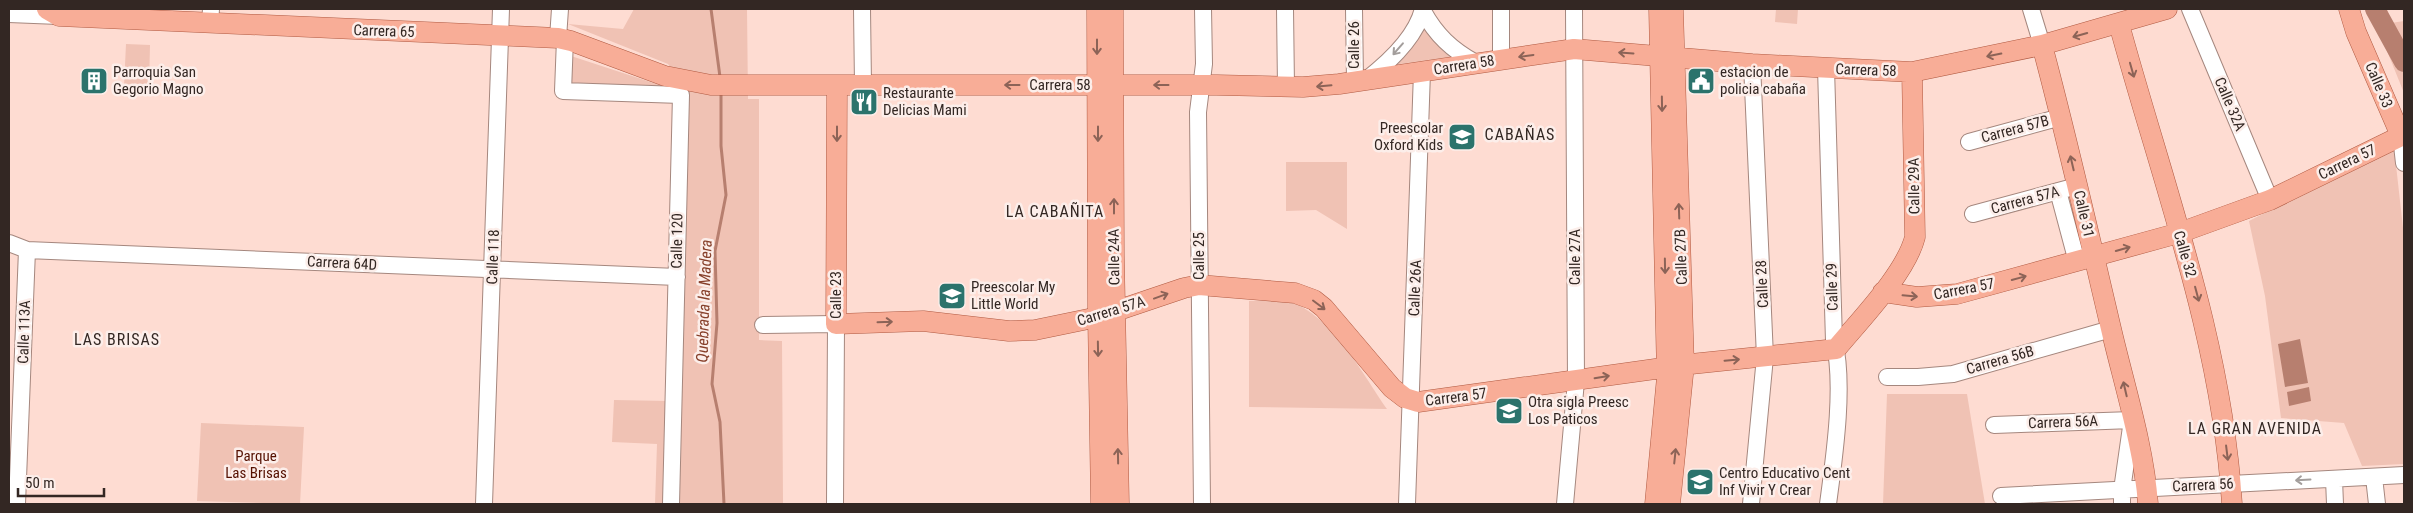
<svg xmlns="http://www.w3.org/2000/svg" width="2413" height="513" font-family="'Roboto Condensed',sans-serif">
<style>
.green{fill:#f0c2b4}
.water{fill:#b77f6f}
.lines{fill:none;stroke-linecap:round;stroke-linejoin:round}
.stream{stroke:#b77f6f;stroke-width:3}
.river{stroke:#b77f6f;stroke-width:20}
.minor-casing{stroke:#a5877e;stroke-width:18}
.major-casing{stroke:#b05a42;stroke-width:21}
.minor{stroke:#fff;stroke-width:16}
.major{stroke:#f8ad97;stroke-width:20}
.oneway{stroke:#8c6357}
.oneway2{stroke:#a39e9c}
.labels{text-anchor:middle;dominant-baseline:central;stroke-width:5;stroke-linejoin:round;paint-order:stroke}
.street-label{font-size:15px;fill:#332723;stroke:#fceeea}
.poi-label{font-size:15px;fill:#332723;stroke:#fceeea;text-anchor:start}
.park-label{font-size:15px;fill:#551000;stroke:#fceeea}
.neighbourhood-label{font-size:16px;letter-spacing:1px;fill:#332723;stroke:#fceeea}
.water-label{font-size:16px;font-style:italic;fill:#87402b;stroke:#fceeea}
</style>
<rect width="100%" height="100%" fill="#fedcd2"/>
<path class="green" d="M634 9H747L748 99H759V340L782 341 783 504H678L687 94 668 64 568 24 623 29Z
M1776 9H1798L1797 24 1775 22Z
M2370 9H2387L2391 23 2404 21V93Z
M1422 19 1455 56 1393 65Z
M126 44 150 45 149 87 124 86Z
M571 56 678 91 570 85Z
M2394 147 2404 237V464L2362 466 2344 423 2281 418 2265 296 2249 221Z
M1286 162H1347V229L1316 210 1286 211Z
M1284 300C1329 310 1362 373 1387 409L1249 407V301Z
M1887 394H1967L1985 504H1883Z
M614 400 669 401 666 504H655L657 444 612 442Z
M201 423 304 427 300 504 197 501Z"/>
<path class="water" d="M2300 339 2308 383 2285 387 2278 344Z
M2309 387 2311 401 2289 406 2287 392Z"/>
<g class="lines">
<path class="stream" d="M711 9 720 77
M721 91V146L726 195 715 251 717 323 712 384 720 422 724 504"/>
<path class="river" d="M2375 9 2404 62"/>
<defs>
<path id="minor" d="M862 9 863 85
M1285 9 1286 87
M1354 9 1355 82
M1501 9V59
M2031 9 2042 45
M2190 9 2270 200
M1423 11C1436 35 1452 50 1476 63
M9 14 59 16
M210 23 211 9
M558 38 560 9
M565 39 563 91 681 95 671 504
M1826 68 1834 341C1845 385 1834 459 1828 504
M1366 80C1388 63 1416 37 1423 9
M2401 136 2404 163
M1969 142 2061 117
M2058 191 2077 262
M1973 214 2077 186
M9 243 27 250 677 277
M763 325 836 324 835 504
M1887 377H1918L1953 374 2111 329
M1994 425 2132 420 2122 490V504
M2374 477 2377 504
M2334 479 2335 504
M2001 496 2404 475
M17 504 27 250
M484 504 501 9
M1202 504 1198 112 1204 64 1203 9
M1407 504 1422 72
M1565 504 1576 381 1574 9
M1751 504 1765 357 1752 64"/>
<path id="major" d="M47 9 59 16 558 38 571 41 665 76 711 85H1217L1303 87 1339 84 1574 49 1752 64 1912 72 2042 45 2167 9
M1097 9 1098 317 1101 504
M1113 9 1114 255 1119 504
M2119 24C2162 182 2222 339 2232 504
M2042 45C2068 142 2090 240 2113 337 2126 391 2144 449 2148 504
M837 85 836 324 923 321 1009 331 1035 330 1098 317 1184 288 1199 285 1295 293 1314 300 1324 308 1392 388 1405 398 1418 402 1691 364 1836 349C1860 320 1906 273 1915 237L1912 72
M1883 292 1917 297 1957 294 2179 233 2270 200 2401 136 2356 32 2349 9
M1655 504 1667 377 1659 9
M1670 504 1684 365 1673 9"/>
</defs>
<use href="#minor" class="minor-casing"/>
<use href="#major" class="major-casing"/>
<use href="#minor" class="minor"/>
<use href="#major" class="major"/>
</g>
<defs><path id="oneway-shaft" d="M-6 0H5M1.5-3L5.5 0L1.5 3" fill="none" stroke-width="1.6" stroke-linecap="round" stroke-linejoin="round" transform="scale(1.25)"/></defs>
<g class="oneway">
<use href="#oneway-shaft" transform="translate(2080 35) rotate(164)"/>
<use href="#oneway-shaft" transform="translate(1097 47) rotate(90)"/>
<use href="#oneway-shaft" transform="translate(1626 53) rotate(-176)"/>
<use href="#oneway-shaft" transform="translate(1994 55) rotate(169)"/>
<use href="#oneway-shaft" transform="translate(1526 56) rotate(172)"/>
<use href="#oneway-shaft" transform="translate(2132 70) rotate(74)"/>
<use href="#oneway-shaft" transform="translate(1012 85) rotate(180)"/>
<use href="#oneway-shaft" transform="translate(1161 85) rotate(180)"/>
<use href="#oneway-shaft" transform="translate(1324 86) rotate(175)"/>
<use href="#oneway-shaft" transform="translate(1662 104) rotate(89)"/>
<use href="#oneway-shaft" transform="translate(837 134) rotate(90)"/>
<use href="#oneway-shaft" transform="translate(1098 134) rotate(90)"/>
<use href="#oneway-shaft" transform="translate(2072 163) rotate(-103)"/>
<use href="#oneway-shaft" transform="translate(1114 206) rotate(-90)"/>
<use href="#oneway-shaft" transform="translate(1679 211) rotate(-92)"/>
<use href="#oneway-shaft" transform="translate(2123 249) rotate(-16)"/>
<use href="#oneway-shaft" transform="translate(1665 266) rotate(89)"/>
<use href="#oneway-shaft" transform="translate(2019 278) rotate(-15)"/>
<use href="#oneway-shaft" transform="translate(2197 294) rotate(75)"/>
<use href="#oneway-shaft" transform="translate(1161 296) rotate(-20)"/>
<use href="#oneway-shaft" transform="translate(1910 296) rotate(5)"/>
<use href="#oneway-shaft" transform="translate(1319 305) rotate(37)"/>
<use href="#oneway-shaft" transform="translate(885 322) rotate(-2)"/>
<use href="#oneway-shaft" transform="translate(1098 349) rotate(89)"/>
<use href="#oneway-shaft" transform="translate(1732 360) rotate(-5)"/>
<use href="#oneway-shaft" transform="translate(1602 377) rotate(-9)"/>
<use href="#oneway-shaft" transform="translate(2125 389) rotate(-103)"/>
<use href="#oneway-shaft" transform="translate(2227 453) rotate(83)"/>
<use href="#oneway-shaft" transform="translate(1118 456) rotate(-91)"/>
<use href="#oneway-shaft" transform="translate(1675 456) rotate(-84)"/>
</g>
<g class="oneway2">
<use href="#oneway-shaft" transform="translate(1398 49) rotate(131)"/>
<use href="#oneway-shaft" transform="translate(2303 480) rotate(177)"/>
</g>
<defs>
<symbol id="building-square" viewBox="-11 -11 22 22"><rect x="-9" y="-9" width="18" height="18" rx="4" fill="#2b736c" stroke="#fceeea"/><path d="M-4-6H4V6H1V3H-1V6H-4ZM-2.5-4.3h1.7v1.8h-1.7ZM.8-4.3h1.7v1.8H.8ZM-2.5-1h1.7V.8h-1.7ZM.8-1h1.7V.8H.8Z" fill="#fff"/></symbol>
<symbol id="civic-square" viewBox="-11 -11 22 22"><rect x="-9" y="-9" width="18" height="18" rx="4" fill="#2b736c" stroke="#fceeea"/><path d="M-.6-6.5H3V-4.5H.6V-3L4-1V1h2V6H-6V1h2V-1L-.6-3ZM-1.2 2.5V6h2.4V2.5Z" fill="#fff"/></symbol>
<symbol id="restaurant-square" viewBox="-11 -11 22 22"><rect x="-9" y="-9" width="18" height="18" rx="4" fill="#2b736c" stroke="#fceeea"/><path d="M-5-6h1v4h1v-4h1v4h1v-4h1v5L-1.5 .5V6h-2V.5L-5-1ZM5-6V6H3V1.5H1.5Q1.5-4 5-6Z" fill="#fff"/></symbol>
<symbol id="school-square" viewBox="-11 -11 22 22"><rect x="-9" y="-9" width="18" height="18" rx="4" fill="#2b736c" stroke="#fceeea"/><path d="M0-5L7-2L0 1L-7-2ZM-4 1L0 2.5L4 1V4Q0 6-4 4Z" fill="#fff"/></symbol>
</defs>
<g fill-rule="evenodd">
<use href="#building-square" x="78" y="65" width="32" height="32"/>
<use href="#civic-square" x="1685" y="65" width="32" height="32"/>
<use href="#restaurant-square" x="848" y="86" width="32" height="32"/>
<use href="#school-square" x="1446" y="121" width="32" height="32"/>
<use href="#school-square" x="936" y="280" width="32" height="32"/>
<use href="#school-square" x="1493" y="395" width="32" height="32"/>
<use href="#school-square" x="1684" y="466" width="32" height="32"/>
</g>
<g class="labels">
<g class="street-label">
<text transform="translate(384 31) rotate(2)">Carrera 65</text>
<text transform="translate(1354 45) rotate(-90)">Calle 26</text>
<text transform="translate(1464 65) rotate(-9)">Carrera 58</text>
<text transform="translate(1866 70) rotate(2)">Carrera 58</text>
<text x="1060" y="85">Carrera 58</text>
<text transform="translate(2379 85) rotate(67)">Calle 33</text>
<text transform="translate(2230 104) rotate(67)">Calle 32A</text>
<text transform="translate(2015 129) rotate(-15)">Carrera 57B</text>
<text transform="translate(2347 162) rotate(-26)">Carrera 57</text>
<text transform="translate(1914 186) rotate(-91)">Calle 29A</text>
<text transform="translate(2025 200) rotate(-15)">Carrera 57A</text>
<text transform="translate(2084 214) rotate(77)">Calle 31</text>
<text transform="translate(677 241) rotate(-89)">Calle 120</text>
<text transform="translate(2185 254) rotate(74)">Calle 32</text>
<text transform="translate(1199 256) rotate(-90)">Calle 25</text>
<text transform="translate(493 257) rotate(-88)">Calle 118</text>
<text transform="translate(1114 257) rotate(-91)">Calle 24A</text>
<text transform="translate(1575 257) rotate(-90)">Calle 27A</text>
<text transform="translate(1681 257) rotate(-92)">Calle 27B</text>
<text transform="translate(342 263) rotate(3)">Carrera 64D</text>
<text transform="translate(1762 284) rotate(-93)">Calle 28</text>
<text transform="translate(1832 287) rotate(-92)">Calle 29</text>
<text transform="translate(1415 288) rotate(-88)">Calle 26A</text>
<text transform="translate(1964 289) rotate(-11)">Carrera 57</text>
<text transform="translate(836 295) rotate(-90)">Calle 23</text>
<text transform="translate(1111 311) rotate(-17)">Carrera 57A</text>
<text transform="translate(24 332) rotate(-88)">Calle 113A</text>
<text transform="translate(2000 360) rotate(-16)">Carrera 56B</text>
<text transform="translate(1456 397) rotate(-7)">Carrera 57</text>
<text transform="translate(2063 422) rotate(-2)">Carrera 56A</text>
<text transform="translate(2203 485) rotate(-3)">Carrera 56</text>
</g>
<g class="poi-label">
<text x="113" y="72">Parroquia San<tspan x="113" dy="17">Gegorio Magno</tspan></text>
<text x="1720" y="72">estacion de<tspan x="1720" dy="17">policia cabaña</tspan></text>
<text x="883" y="93">Restaurante<tspan x="883" dy="17">Delicias Mami</tspan></text>
<text x="1443" y="128" text-anchor="end">Preescolar<tspan x="1443" dy="17">Oxford Kids</tspan></text>
<text x="971" y="287">Preescolar My<tspan x="971" dy="17">Little World</tspan></text>
<text x="1528" y="402">Otra sigla Preesc<tspan x="1528" dy="17">Los Paticos</tspan></text>
<text x="1719" y="473">Centro Educativo Cent<tspan x="1719" dy="17">Inf Vivir Y Crear</tspan></text>
</g>
<g class="park-label">
<text x="256" y="456">Parque<tspan x="256" dy="17">Las Brisas</tspan></text>
</g>
<g class="neighbourhood-label">
<text x="1520" y="134">CABAÑAS</text>
<text x="1055" y="211">LA CABAÑITA</text>
<text x="117" y="339">LAS BRISAS</text>
<text x="2255" y="428">LA GRAN AVENIDA</text>
</g>
<g class="water-label">
<text transform="translate(704 301) rotate(-88)">Quebrada la Madera</text>
</g>
</g>
<rect width="2413" height="513" fill="none" stroke="#332723" stroke-width="20"/>
<path d="M18 488v8h86v-8" fill="none" stroke="#332723" stroke-width="2.5"/>
<text x="25" y="488" font-size="15" fill="#332723" stroke="#fceeea" stroke-width="4" paint-order="stroke">50 m</text>
</svg>
